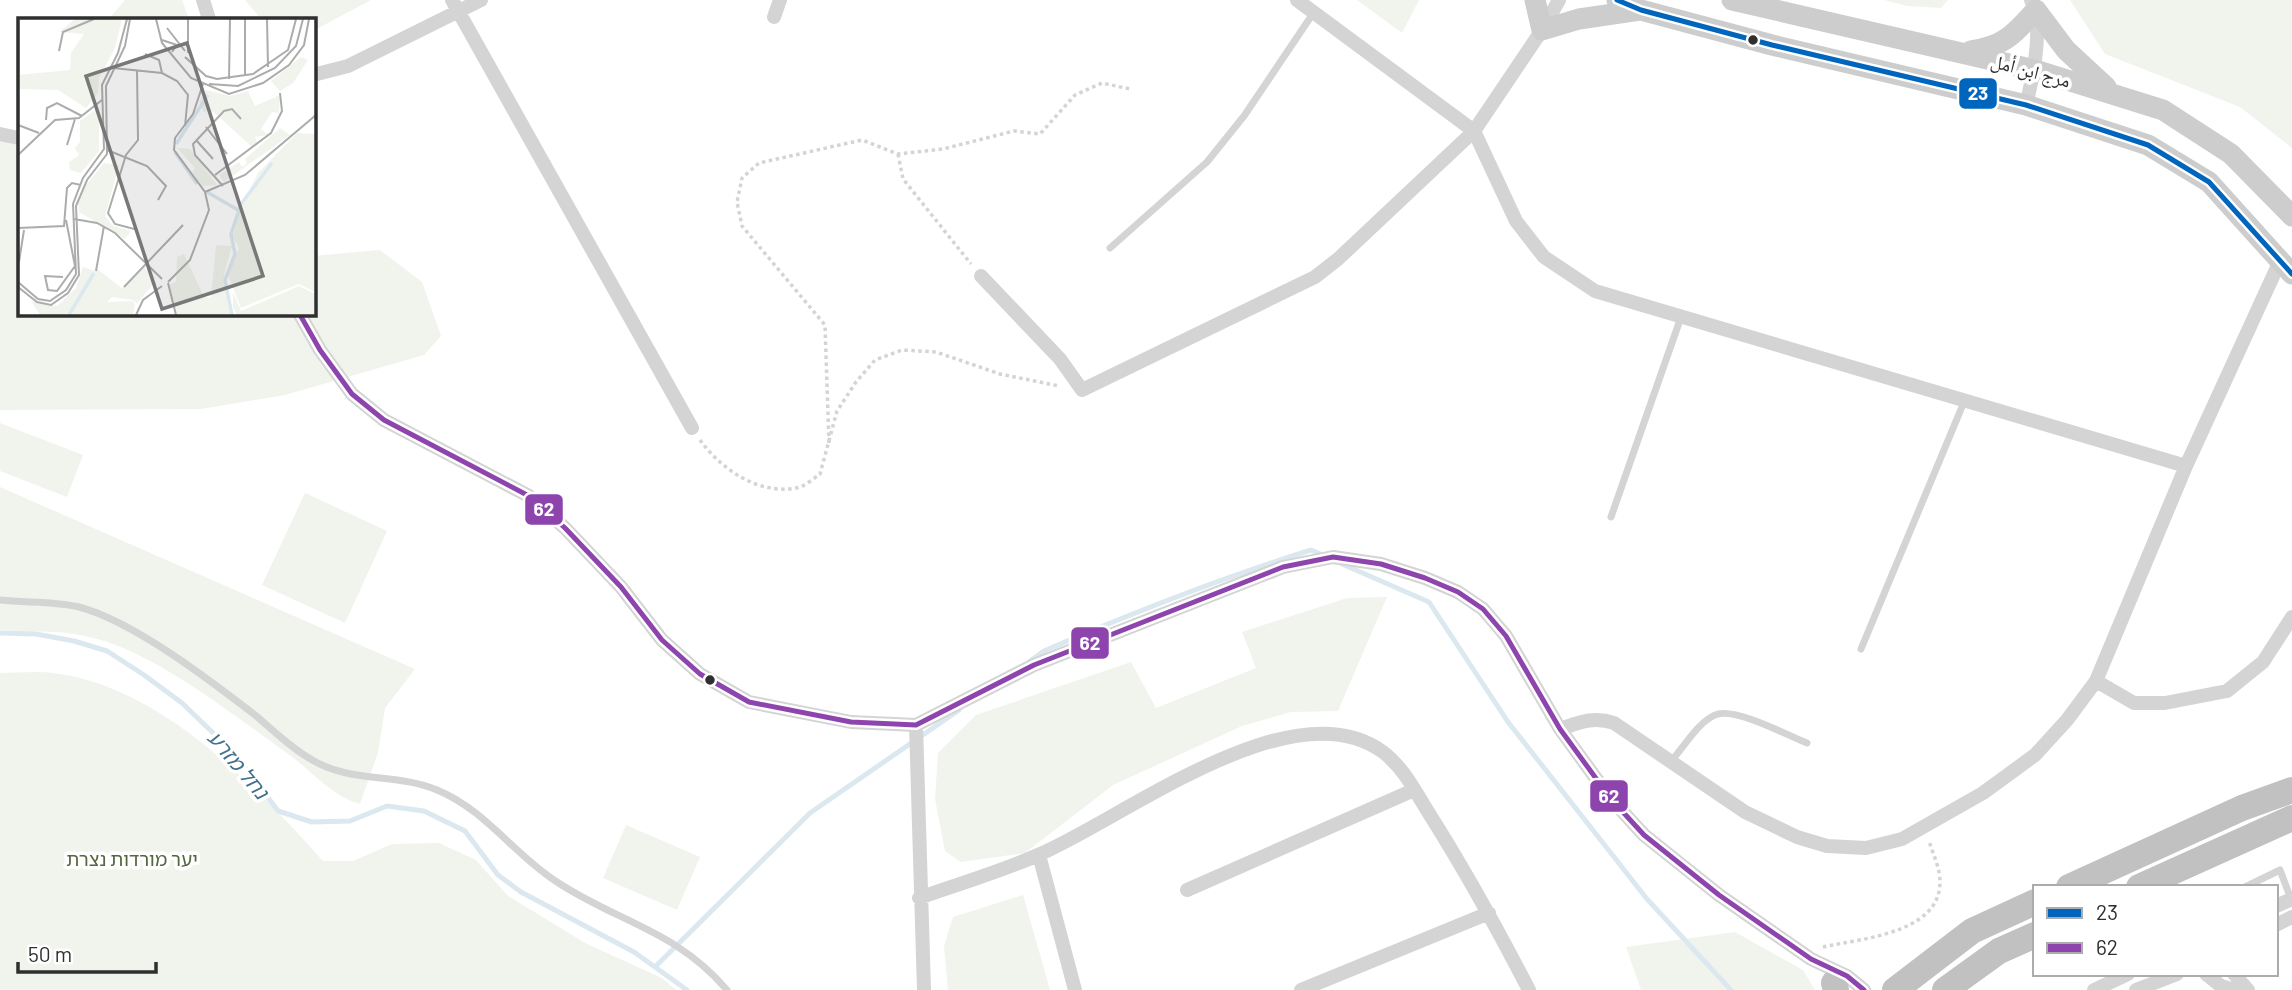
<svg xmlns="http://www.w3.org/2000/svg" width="2292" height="990" font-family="Barlow,'Noto Naskh Arabic','Noto Sans Hebrew',sans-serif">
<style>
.green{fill:#f1f4ed}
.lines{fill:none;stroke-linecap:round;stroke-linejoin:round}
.stream{stroke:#dbe8f0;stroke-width:5}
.path{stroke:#d4d4d4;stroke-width:3.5;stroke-dasharray:3.5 3.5;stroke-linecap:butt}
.lane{stroke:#d4d4d4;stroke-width:7}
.street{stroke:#d4d4d4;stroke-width:14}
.secondary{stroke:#cdcdcd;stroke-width:21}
.highway{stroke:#c1c1c1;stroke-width:26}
.bus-1-casing{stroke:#fff;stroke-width:10}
.bus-2-casing{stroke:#fff;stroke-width:10}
.bus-1{stroke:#0065bd;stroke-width:5}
.bus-2{stroke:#8e44ad;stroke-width:5}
.bus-dot{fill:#2f2f2f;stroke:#fff;stroke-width:2.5}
.labels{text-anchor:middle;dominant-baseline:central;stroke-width:7;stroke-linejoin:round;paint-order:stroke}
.street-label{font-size:19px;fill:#2f2f2f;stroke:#fff}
.park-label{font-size:19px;fill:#536740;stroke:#fff}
.water-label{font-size:21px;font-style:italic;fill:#44708b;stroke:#fff}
.inset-river{fill:none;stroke:#dbe8f0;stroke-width:3.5}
.inset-road{fill:none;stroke:#acacac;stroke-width:2}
.view{fill:#787878;fill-opacity:0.15;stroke:#787878;stroke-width:3.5}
.inset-edge{fill:none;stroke:#2f2f2f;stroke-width:3.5}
.line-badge{stroke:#fff;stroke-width:2.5}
.badge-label{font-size:19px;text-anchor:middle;font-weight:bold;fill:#fff}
</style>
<rect width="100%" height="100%" fill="#fff"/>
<path class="green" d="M125 0H182L189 19H109Z
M245 0H371L313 31V19H261Z
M1357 0H1419L1402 33Z
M1884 0H1948L1941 8 1907 6Z
M2070 0H2292V148L2240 107 2105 54Z
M0 138 19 142V313H313V256L380 250 422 282 441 336 424 355 285 395 201 409 0 410Z
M0 423 83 455 67 497 0 471Z
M0 487 415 669 385 708 378 753 360 804C331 796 311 770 287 753 231 714 152 649 85 636 58 630 27 632 0 630Z
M305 493 387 531 345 623 262 585Z
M1387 597 1338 711 1291 712 1242 726 1113 785 1025 853 961 862 945 851 935 799 938 753 976 715 1131 662 1156 708 1256 668 1242 632 1347 598Z
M0 673C17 673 36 671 53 673 159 685 256 786 323 861H353L392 844 439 843 476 860 508 896 587 944 662 978 676 990H0Z
M626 825 700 857 677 910 603 878Z
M1023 895 1050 990H948L944 946 953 917Z
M1735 932 1803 970 1815 990H1641L1626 947Z"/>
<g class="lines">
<path class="stream" d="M1342 564 1429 602 1508 722 1647 899 1731 990
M0 633 36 634 74 641 107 651 144 675 182 703 236 755 278 811 312 822 350 821 387 806 424 811 465 831 498 875 521 892 634 952 687 990
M1030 661 1044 651C1132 613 1219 579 1311 550L1323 555
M656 966 810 813 959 710"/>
<path class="path" d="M898 154 903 179 971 264
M700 440C721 469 758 495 796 488 804 487 813 479 820 474L837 411 856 382 875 360 902 350 936 352 1000 374 1059 386
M829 443 825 325 742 226 737 202 742 178 759 163 862 140 898 154 943 149 1014 131 1040 134 1075 95 1102 83 1130 89
M1823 947C1863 938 1950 933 1939 872 1937 862 1932 851 1929 841"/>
<path class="lane" d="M1110 248 1207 162 1244 116 1314 12
M1611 517 1681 317
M0 600C26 603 54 601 79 607 133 621 211 681 255 715 274 731 292 749 314 761 352 783 397 773 437 790 484 809 513 853 554 880 616 922 675 929 727 990
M1861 649 1964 402
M1672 760C1684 747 1700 719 1718 714 1738 709 1787 735 1807 743
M2245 887 2280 870 2291 899"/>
<path class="street" d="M203 0 209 19
M452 0 692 428
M1297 0 1474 131 1516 221 1544 257 1595 291 2186 466
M774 17 780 0
M313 75 348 66 481 0
M2026 105C2033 77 2044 25 2031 0
M0 134 19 138
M981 276 1060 359 1082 390 1315 277 1338 259 1474 131 1542 30 1559 0
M299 313 320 350 352 394 384 420 529 496 565 528 621 587 662 640 700 674 749 702 851 722 916 725 1034 665 1283 567 1333 557 1381 564 1425 578 1458 592 1483 609 1506 636 1560 729 1611 799 1644 835 1719 895 1811 959 1847 976 1864 990
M2096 681 2134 703H2165L2227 691 2263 662 2292 617
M916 725 924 990
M1560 729C1580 722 1594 716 1614 723L1745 812 1797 837 1827 846 1866 848 1902 839 1983 793 2035 755 2067 720 2096 681 2186 466 2280 261
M1039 855 1075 990
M1187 890 1414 790
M919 898C958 884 1000 872 1038 855 1123 819 1293 685 1383 752 1404 768 1416 793 1430 815 1466 872 1498 930 1529 990
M2276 906 2292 899
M2276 925 2292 917
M2206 974 2221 986 2234 990
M2234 974 2248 990
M1301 990 1489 913
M2094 990 2128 974
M2136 990 2177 974"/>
<path class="secondary" d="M1535 0 1542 30 1579 19 1640 10
M1617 0 1641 10 1772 45 2026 105 2148 145 2209 182 2292 274
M1732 0 2035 70 2163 110 2231 154 2292 216
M1971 51C2005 46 2014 34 2036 10L2066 50 2106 87"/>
<path class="highway" d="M2069 887 2242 808 2292 790
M2139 887 2292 818
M1834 983 1836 990
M1895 990 1972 931 2035 902
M1945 990 1999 951 2035 935"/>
<defs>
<path id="bus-1" d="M1617 0 1641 10 1772 45 2026 105 2148 145 2209 182 2292 274"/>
<path id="bus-2" d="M299 313 320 350 352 394 384 420 529 496 565 528 621 587 662 640 700 674 749 702 851 722 916 725 1034 665 1283 567 1333 557 1381 564 1425 578 1458 592 1483 609 1506 636 1560 729 1611 799 1644 835 1719 895 1811 959 1847 976 1864 990"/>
</defs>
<use href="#bus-1" class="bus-1-casing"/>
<use href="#bus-2" class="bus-2-casing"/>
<use href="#bus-1" class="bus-1"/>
<use href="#bus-2" class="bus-2"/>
</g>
<g class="bus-dot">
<circle cx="1753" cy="40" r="6"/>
<circle cx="710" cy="680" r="6"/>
</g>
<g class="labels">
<g class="street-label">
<text transform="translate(2031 70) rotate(15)">مرج ابن أمل</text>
</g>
<g class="park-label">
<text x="132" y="858">יער מורדות נצרת</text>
</g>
<g class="water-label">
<text transform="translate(239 764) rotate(50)">נחל מזרע</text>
</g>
</g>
<g transform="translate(18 18)">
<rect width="298" height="298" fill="#fff"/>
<path d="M57 1H104L97 30 81 60 80 75 68 90 40 72 0 71V57L52 52 53 35 66 16 41 14ZM283 39 290 42 275 65 262 73 253 63ZM188 72 212 78 230 73 237 88 262 77 261 95 254 94 243 111 250 117 237 119 239 125 234 129 199 97 191 92 186 94 181 84ZM77 92 81 97V133L63 155 52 152 51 144 61 137 57 130 62 124V103ZM262 110 272 117 206 164 201 157 221 144 224 149 229 145 227 141ZM279 115 297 116V274L281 266 223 290 210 257 221 230 215 219 222 191 240 155ZM159 130 172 131 199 167 184 168 174 154 177 150ZM86 145 101 147 87 198 95 208 113 213 107 221 61 194 60 184 68 167ZM198 227 214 228 206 257 214 297H159L150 267 158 264 159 239 166 236 186 279 193 280ZM126 248 137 264 119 285 114 282 94 279 89 284 114 283 117 286 115 297H22L13 283 39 288 58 270 65 249 77 253 78 250 104 270ZM281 268 297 276 296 297H219L215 289V274L223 293Z" fill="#f1f4ed"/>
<path class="inset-river" d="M158 126 190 77M157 134 179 166M189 174 220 192M51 297 76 255M214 297 207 262 217 236 213 216 223 186 254 145"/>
<path class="inset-road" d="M138 1 144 25 173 60 211 76 245 65 271 47 286 27 291 1M249 1 250 49M149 10 167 33M144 22 159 27 154 34M41 33 45 14 76 1M170 35V1M127 36 141 42 144 55M167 39 188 58 199 61 235 56 270 32 278 1M95 50 144 55 159 63 170 77 167 108M119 53 120 122 108 137 90 195 97 206 120 212M227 58V1M211 61 212 1M191 66 220 68 257 50 278 28 285 1M28 102 29 90 39 85 64 98M0 107 21 115M188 109 209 136M178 122 195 141M49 127 57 101M89 132 129 148 148 168 140 182M0 137 37 102 61 100 84 82M197 157 253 115 264 93 262 75M205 168 177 137 175 126 206 93 214 91 223 101M187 174 227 157 298 97M56 201 79 205 97 215 144 261M0 210 46 208 49 170 54 165 63 167M1 244 6 212M78 253 86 208M45 259 27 258 30 272 39 273 57 248 48 202M0 264 20 281 32 283 48 272 58 256 55 186 65 160 86 131 84 67 100 35 109 1M150 264 172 242 191 192 187 174 156 132 157 120 175 96 185 66M150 265 158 297M0 269 19 284 33 287 50 275 61 257 58 188 69 162 89 136 88 68 107 28 112 1M106 269 165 207M118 297 125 282 144 268"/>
<path class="view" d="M169 25 245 258 144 291 68 58Z"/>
<rect width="298" height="298" class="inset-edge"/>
</g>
<g class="line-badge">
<rect x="1958" y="77" width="40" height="33" rx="7" fill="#0065bd"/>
<rect x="524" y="493" width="40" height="33" rx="7" fill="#8e44ad"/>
<rect x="1070" y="626" width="40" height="34" rx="7" fill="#8e44ad"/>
<rect x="1589" y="779" width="40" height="34" rx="7" fill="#8e44ad"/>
</g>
<g class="badge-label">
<text x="1978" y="100">23</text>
<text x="544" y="516">62</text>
<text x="1090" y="650">62</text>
<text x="1609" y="803">62</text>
</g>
<rect x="2033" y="885" width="245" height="91" fill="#ffffff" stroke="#acacac" stroke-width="2"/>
<rect x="2047" y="908" width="35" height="10" fill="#0065bd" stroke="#acacac" stroke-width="2"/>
<text x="2096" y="920" font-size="21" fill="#2f2f2f">23</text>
<rect x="2047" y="943" width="35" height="10" fill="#8e44ad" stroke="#acacac" stroke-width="2"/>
<text x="2096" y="955" font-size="21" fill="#2f2f2f">62</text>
<path d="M18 962v10h138v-10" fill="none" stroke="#2f2f2f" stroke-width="3.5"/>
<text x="28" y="962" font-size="21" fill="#2f2f2f" stroke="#ffffff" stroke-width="5" paint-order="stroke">50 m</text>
</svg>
